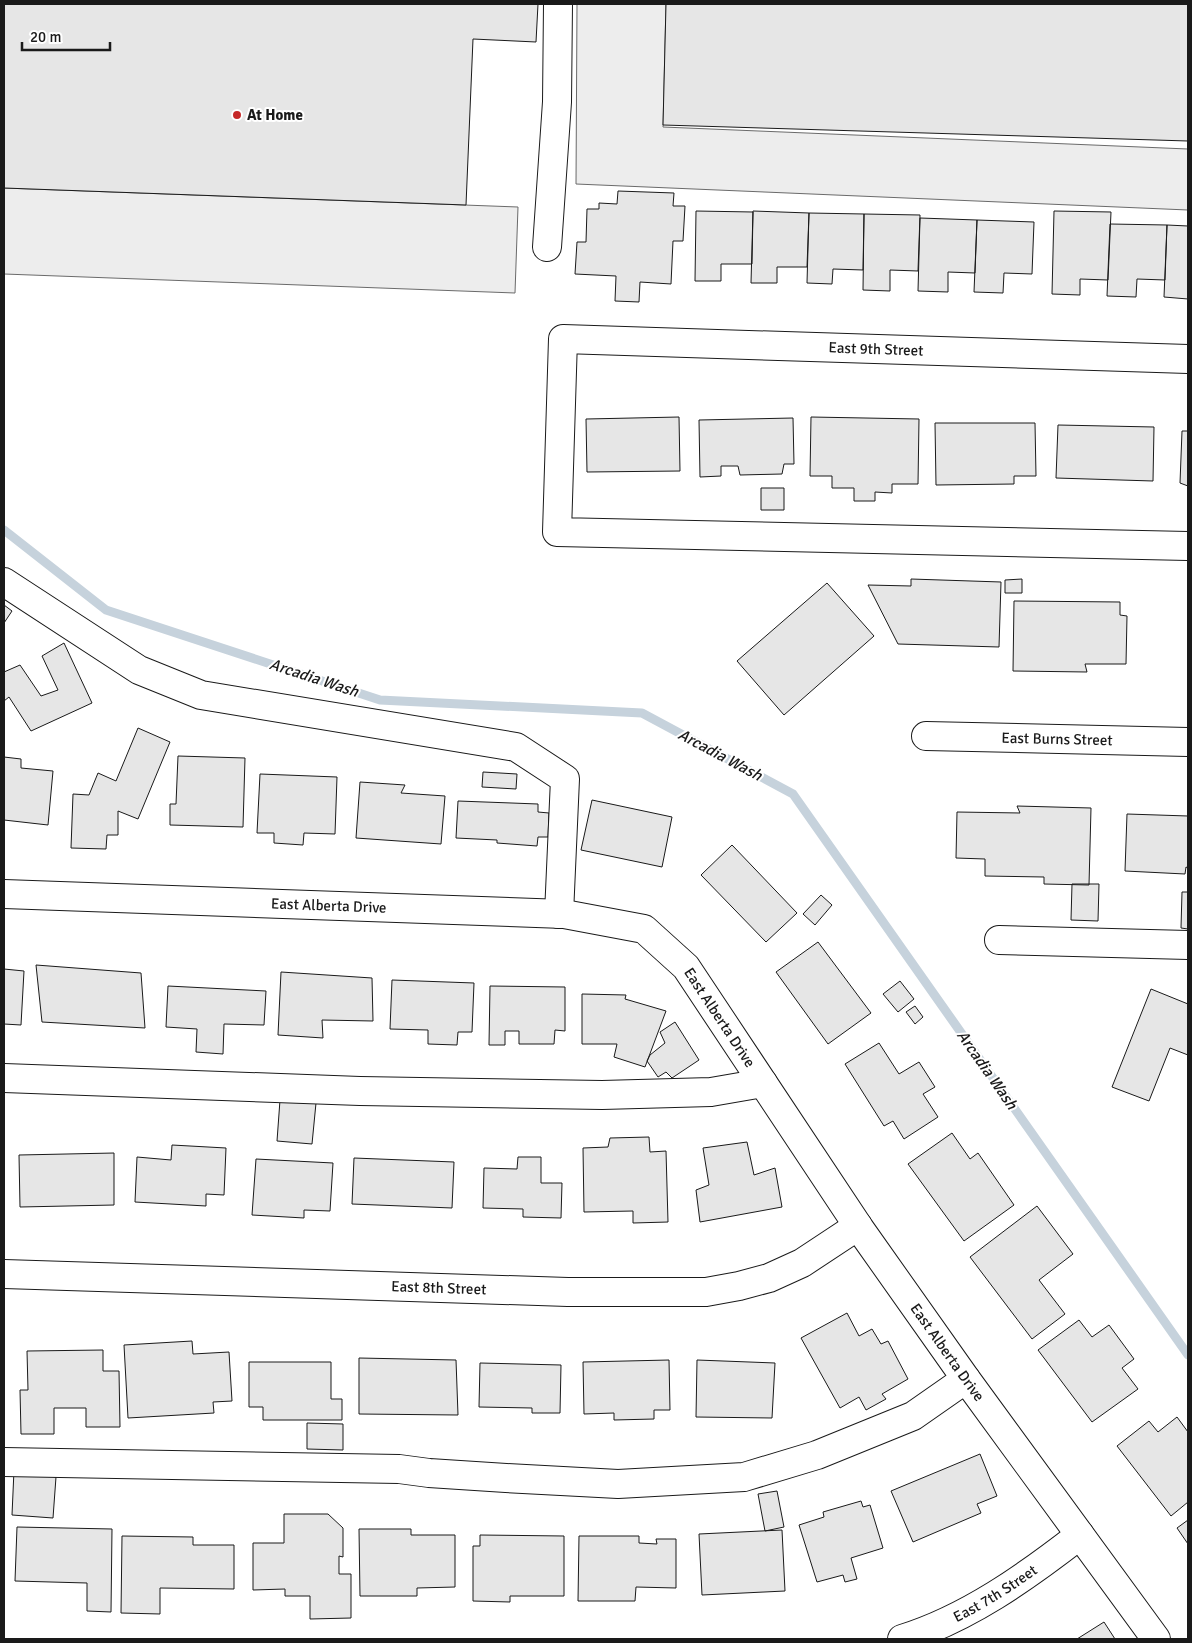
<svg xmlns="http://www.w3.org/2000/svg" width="1192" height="1643" font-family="Signika,sans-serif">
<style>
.parking{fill:#ededed;stroke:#6a6a6a}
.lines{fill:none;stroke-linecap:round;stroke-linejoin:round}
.stream{stroke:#c6d2dc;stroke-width:9}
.building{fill:#e6e6e6;stroke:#1a1a1a}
.minor-casing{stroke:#1a1a1a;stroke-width:30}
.minor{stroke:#fff;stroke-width:28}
.poi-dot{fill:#c62828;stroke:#fff;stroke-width:2}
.labels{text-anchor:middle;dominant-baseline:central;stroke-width:4;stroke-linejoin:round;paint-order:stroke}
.poi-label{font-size:15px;font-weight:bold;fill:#1a1a1a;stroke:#fff;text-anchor:start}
.street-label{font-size:15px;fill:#1a1a1a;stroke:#fff}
.water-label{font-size:16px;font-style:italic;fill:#1a1a1a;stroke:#fff}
</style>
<rect width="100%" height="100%" fill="#fff"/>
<path class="parking" d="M577 4H666L663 127 1188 149V210L576 184Z
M4 188 518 207 515 293 4 274Z"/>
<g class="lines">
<path class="stream" d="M4 530 106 610 380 700 642 713 793 794 1188 1355"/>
</g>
<path class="building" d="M4 4H538L536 42 473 39 466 205 4 188Z
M666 4H1188V141L663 125Z
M618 191 674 193 673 206H685L683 241H673L671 284 640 282 639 302 615 301 616 276 575 274 577 242H586L587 209H599V203L617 204Z
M696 211 753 212 752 264H721V281H695Z
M753 211 809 213 807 267H777V283H751Z
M1054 211 1111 212 1108 280 1080 279V295L1052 294Z
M809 213 864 214 863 270 833 269 832 284 807 283Z
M864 214 920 215 918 271 890 270V291L863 290Z
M920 218 977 220 975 273 948 272V292L918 291Z
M977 220 1034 222 1032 274 1004 273 1003 293 974 292Z
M1110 224 1167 225 1165 280 1137 279 1136 297 1107 296Z
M1167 225 1188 226V299L1164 297Z
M679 417 680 471 587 472 586 419Z
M811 417 919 419 918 484H892V493L875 492V501H854V488H832V476H810Z
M793 418 794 464H784L782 474 740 475 738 466H721V476L700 477 699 420Z
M935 423H1035L1036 476H1014V484L936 485Z
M1058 425 1154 427 1153 481 1056 478Z
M1182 431H1188V486L1180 483Z
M761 488H784V510H761Z
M911 579 1001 582 999 647 898 644 868 585 911 586Z
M1022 579V593H1005V580Z
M827 583 874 636 784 715 737 661Z
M1014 601 1120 602V615L1127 616 1126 664H1085L1087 672 1013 671Z
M4 605 12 611 4 623Z
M64 643 92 703 31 731 9 697 4 701V672L20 665 41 696 58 690 42 656Z
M138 728 170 742 138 819 118 811V835H107L106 849 71 848 73 794 89 795 98 773 116 781Z
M178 756 245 758 243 827 170 825V804H176Z
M4 757 21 759V768L53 771 48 825 4 820Z
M483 772 517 774 516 789 482 787Z
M260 774 337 777 335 834 304 833 303 845 274 843V833H257Z
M360 782 405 785 401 793 445 796 441 844 356 838Z
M592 800 672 817 662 867 581 850Z
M458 801 538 804V812L549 813 548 837H538L537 846 497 843V840L456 838Z
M1017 806 1091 808 1089 885 1044 884V877L985 876V859L956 858 957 812 1020 813Z
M1127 814 1188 816V868L1186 867 1185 874 1125 871Z
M732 845 797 913 766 942 701 875Z
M1072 884H1099L1098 921 1071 920Z
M1182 892H1188V929L1181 928Z
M821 895 832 905 815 925 803 914Z
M818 942 871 1013 828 1044 776 972Z
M36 965 141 973 145 1028 42 1022Z
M4 969 24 971 21 1025 4 1024Z
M281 972 372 978 373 1021 322 1020 323 1038 278 1035Z
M392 980 474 983 472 1032H458L457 1045 428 1044V1030L390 1029Z
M900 981 914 999 898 1012 883 994Z
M168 986 266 991 264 1025 224 1024 223 1054 196 1052 197 1029 166 1027Z
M490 986 565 987V1031L555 1030 554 1044H519V1031H505V1045H489Z
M1151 989 1188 1004V1055L1170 1048 1149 1101 1112 1087Z
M582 994 626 995 625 999 666 1011 645 1067 614 1057 617 1044H582Z
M915 1006 923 1017 915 1024 906 1012Z
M675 1022 699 1060 672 1078 666 1072 658 1077 647 1061 650 1055 665 1043 660 1032Z
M879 1043 899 1074 919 1062 935 1087 923 1094 938 1117 904 1139 893 1121 884 1126 845 1064Z
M280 1100 316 1103 312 1144 277 1141Z
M952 1133 970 1159 978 1153 1014 1205 964 1241 908 1164Z
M649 1137 650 1152 666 1151 668 1222 633 1223V1211L584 1212 583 1148 608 1147 610 1138Z
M747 1142 754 1175 775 1168 782 1207 700 1222 696 1190 709 1185 703 1148Z
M172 1145 226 1148 224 1195 206 1194V1206L135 1202 137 1157 171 1160Z
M114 1153V1205L20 1207 19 1155Z
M518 1157H541V1183H562L561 1218 523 1217V1209L483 1208 484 1168 517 1169Z
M354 1158 454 1162 452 1208 352 1204Z
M256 1159 333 1163 330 1211 304 1210V1218L252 1215Z
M1037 1206 1073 1254 1039 1280 1065 1314 1032 1339 970 1257Z
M847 1313 859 1336 872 1329 881 1344 888 1341 908 1379 882 1394 886 1399 866 1410 859 1397 840 1408 801 1338Z
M1079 1320 1092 1337 1109 1325 1134 1359 1122 1368 1138 1389 1092 1422 1038 1350Z
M192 1341 193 1354 229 1352 232 1401 213 1402 214 1413 128 1418 124 1345Z
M103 1350V1371H119L120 1427H86V1408H54V1434H21L20 1390H28L27 1351Z
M359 1358 456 1360 458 1415 359 1414Z
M669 1360 670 1410H654V1419L614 1420V1413L584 1414 583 1362Z
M697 1360 775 1363 772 1418 696 1417Z
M249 1362H331V1399H342V1420H263V1407H249Z
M480 1363 561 1365 560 1413H532V1408L479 1407Z
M1177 1417 1188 1432V1502L1171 1516 1117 1446 1149 1421 1158 1432Z
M307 1423 343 1424V1450L307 1449Z
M980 1454 997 1496 977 1504 981 1513 913 1542 891 1491Z
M14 1470 56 1477 53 1518 12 1515Z
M777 1491 784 1527 765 1531 758 1494Z
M861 1501 863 1507 870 1505 883 1548 851 1558 857 1579 845 1582 843 1575 817 1582 799 1525 824 1517 823 1512Z
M284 1514H328L343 1528V1557L339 1556V1574H351V1618L310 1619V1596H285V1589L253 1590V1543H284Z
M1188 1520V1544L1177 1528Z
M17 1527 112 1529 111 1612 87 1611V1583L15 1581Z
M359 1529H411V1535H455V1587L417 1588V1596H360Z
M782 1530 785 1591 702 1595 699 1534Z
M480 1535 564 1536V1596H510V1602L473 1601V1546H480Z
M122 1536 193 1537V1545H234V1589L160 1588V1614L121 1613Z
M579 1536H639V1543L657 1544 656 1539H676V1588L636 1587 635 1601H578Z
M1104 1622 1115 1639H1077Z"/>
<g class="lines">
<defs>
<g id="minor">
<path d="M547 247 557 102 558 4"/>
<path d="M1188 359 563 339 557 532 1188 546"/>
<path d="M4 582 139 670 201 695 516 747 565 779 559 914"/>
<path id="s1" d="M926 736 1188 742"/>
<path id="s2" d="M4 894 564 914 644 929 686 967 860 1229 966 1379 1156 1639"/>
<path d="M999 940 1188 945"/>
<path d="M4 1078 360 1091 602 1095 711 1092 763 1083"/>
<path id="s3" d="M4 1274 568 1292H706L739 1286 769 1278 802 1263 858 1226"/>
<path d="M4 1462 399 1469 429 1473 506 1478 618 1484 744 1477 817 1455 913 1416 966 1379"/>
<path id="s4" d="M902 1639C967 1619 1026 1577 1080 1535"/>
</g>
</defs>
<use href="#minor" class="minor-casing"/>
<use href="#minor" class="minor"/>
</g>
<circle class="poi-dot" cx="237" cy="115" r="5"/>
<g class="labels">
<g class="poi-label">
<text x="247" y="115">At Home</text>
</g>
<g class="street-label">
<text transform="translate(876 349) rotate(2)">East 9th Street</text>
<text stroke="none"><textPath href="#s1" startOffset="131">East Burns Street</textPath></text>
<text stroke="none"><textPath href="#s2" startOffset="325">East Alberta Drive</textPath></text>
<text stroke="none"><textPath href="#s2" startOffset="759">East Alberta Drive</textPath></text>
<text stroke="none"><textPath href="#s3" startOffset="435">East 8th Street</textPath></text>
<text stroke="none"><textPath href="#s2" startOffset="1164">East Alberta Drive</textPath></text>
<text stroke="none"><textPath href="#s4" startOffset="104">East 7th Street</textPath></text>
</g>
<g class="water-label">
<text transform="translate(314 678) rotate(18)">Arcadia Wash</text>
<text transform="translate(720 755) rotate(28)">Arcadia Wash</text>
<text transform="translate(987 1070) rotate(55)">Arcadia Wash</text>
</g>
</g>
<rect width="1192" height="1643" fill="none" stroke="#1a1a1a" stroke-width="10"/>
<path d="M22 42v8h88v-8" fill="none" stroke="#1a1a1a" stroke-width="2.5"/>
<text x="30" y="42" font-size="15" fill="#1a1a1a" stroke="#ffffff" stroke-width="4" paint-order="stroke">20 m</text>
</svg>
